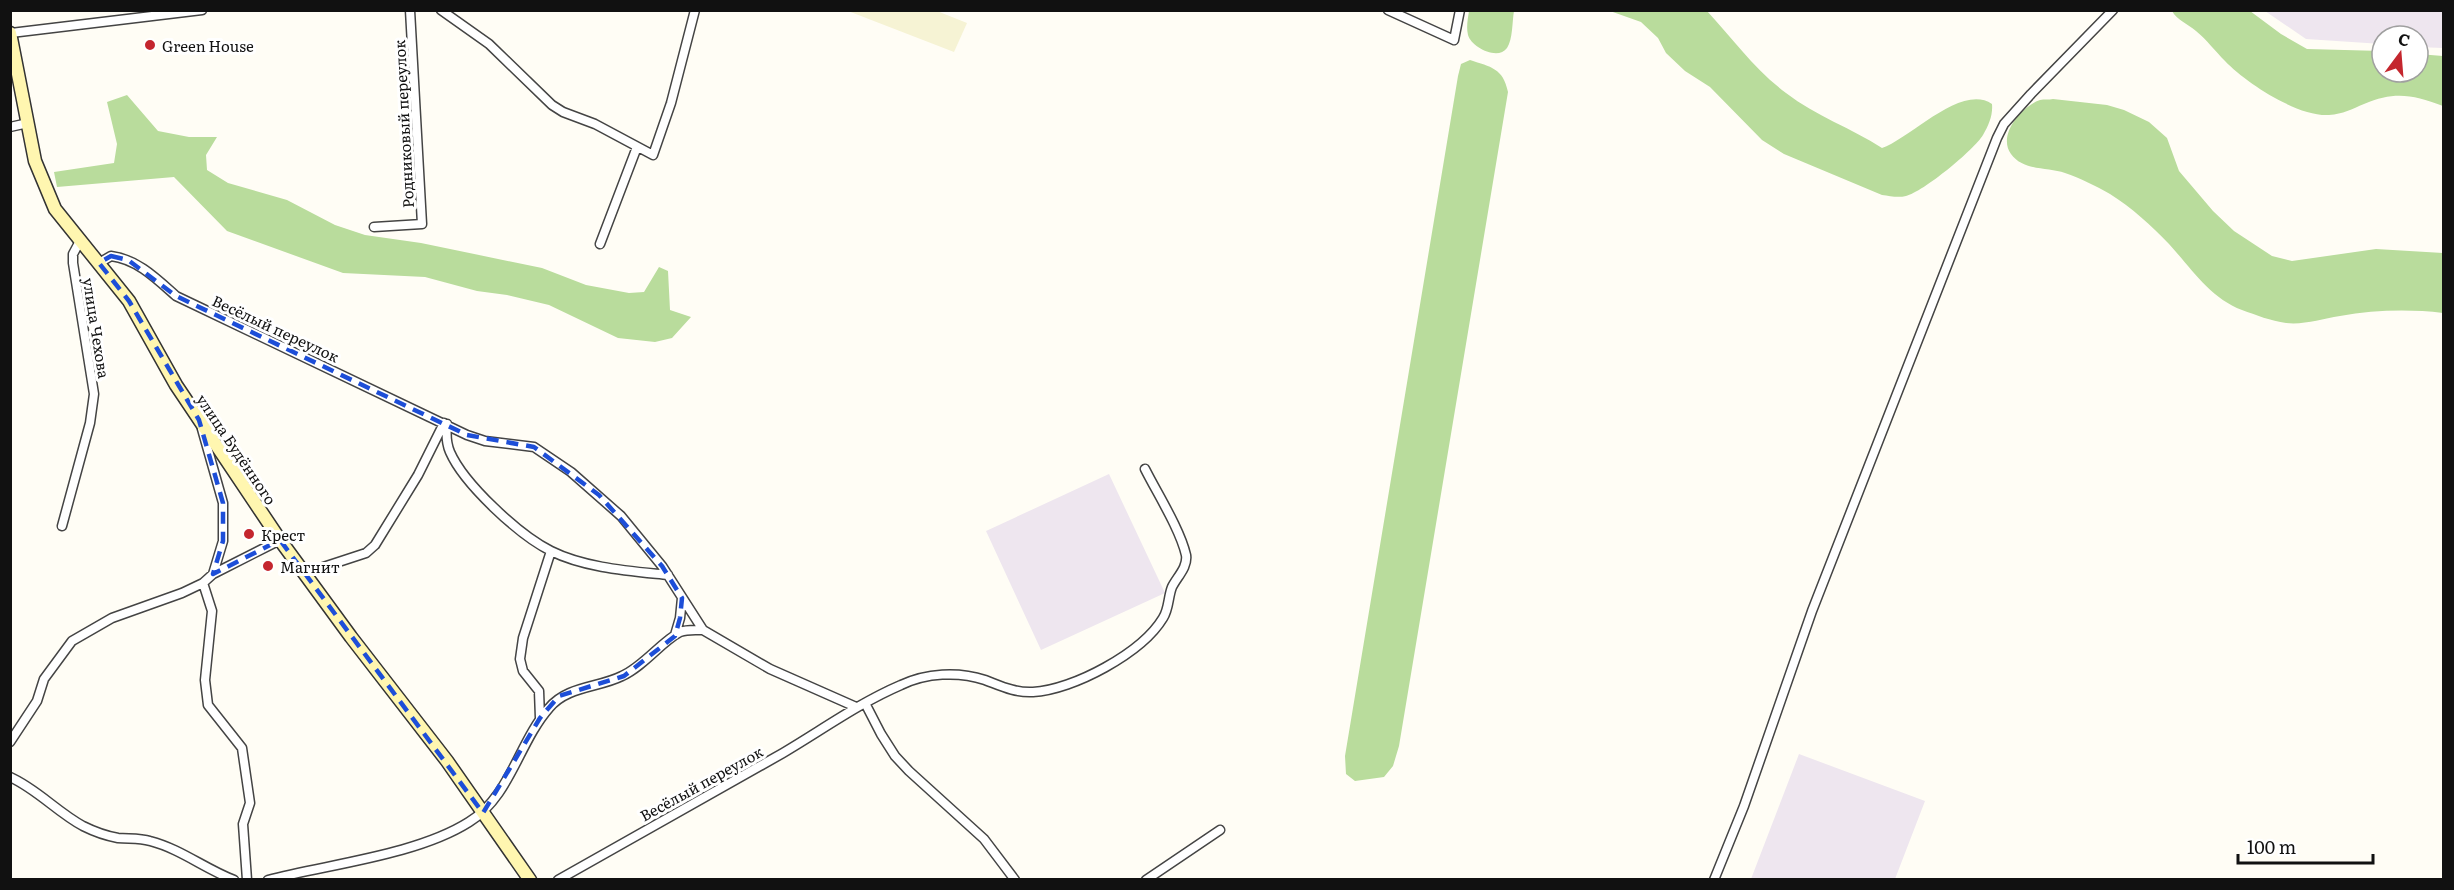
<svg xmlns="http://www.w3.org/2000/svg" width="2454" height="890" font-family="Literata,serif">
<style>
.industrial{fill:#eee6ef}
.farmland{fill:#f6f3d4}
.forest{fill:#b9dc9c}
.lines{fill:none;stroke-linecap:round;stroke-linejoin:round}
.minor-casing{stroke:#444;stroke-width:11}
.secondary-casing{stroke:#333;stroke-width:15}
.minor{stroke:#fff;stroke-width:8}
.secondary{stroke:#fff6b0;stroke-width:12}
.marked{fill:none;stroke:#1d4ed8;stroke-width:4.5;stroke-dasharray:12 8;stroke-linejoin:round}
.poi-dot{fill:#c4262e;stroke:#fff;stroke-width:2}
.labels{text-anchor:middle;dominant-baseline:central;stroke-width:6;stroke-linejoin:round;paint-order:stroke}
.poi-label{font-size:15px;fill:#111;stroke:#fff;text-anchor:start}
.street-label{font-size:15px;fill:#111;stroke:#fff}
</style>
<rect width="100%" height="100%" fill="#fffdf5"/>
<path class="industrial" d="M2265 11H2443V48L2418 47V36H2382V44L2306 39Z
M1109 474 1165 593 1041 650 986 531Z
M1799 754 1925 801 1895 879H1751Z"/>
<path class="farmland" d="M848 11H937L967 23 954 52Z"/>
<path class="forest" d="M1469 11H1514C1512 22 1513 39 1507 48 1498 61 1471 47 1468 35 1466 27 1468 18 1469 11Z
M1610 11H1707C1733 39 1755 70 1786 93 1816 116 1851 128 1882 148 1910 139 1961 83 1992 104 1993 115 1989 125 1983 135 1974 150 1923 192 1906 196 1898 198 1890 196 1882 195L1784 154 1762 140 1710 87 1685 71 1666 53 1658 38 1641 22Z
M2172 11H2250L2281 34 2307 49 2382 51V72H2418V54L2443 56V106C2413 95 2395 91 2364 104 2352 109 2343 114 2329 115 2298 117 2246 83 2225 61 2215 51 2207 40 2196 31 2188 24 2177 20 2172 11Z
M1470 60C1491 67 1503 68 1508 92L1399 746 1393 766 1384 777 1355 781 1346 774 1345 756 1458 76 1461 64Z
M127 95 158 131 189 137H217L206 155 207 170 228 183 287 200 335 225 365 235 421 243 542 268 586 285 629 293 644 292 659 267 668 271 670 310 691 317 672 338 655 342 618 338 549 305 507 295 477 291 425 277 343 273 227 231 174 177 57 187 54 172 114 163 117 144 107 102Z
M2053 99 2107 105 2124 110 2149 122 2167 138 2179 171 2213 211 2234 231 2272 256 2292 261 2376 249 2443 253V313C2409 309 2374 310 2340 316 2321 319 2304 325 2286 323 2271 321 2256 315 2242 310 2210 298 2191 268 2169 244 2152 226 2131 207 2110 194 2096 186 2080 178 2065 173 2048 167 2023 171 2011 154 1997 135 2022 106 2040 100 2044 99 2049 100 2053 99Z"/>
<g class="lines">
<defs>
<path id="minor" d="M441 10 489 44 552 105 563 112 595 124 653 155 671 103 695 10
M1388 10 1454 40 1460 10
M11 33 202 10
M10 127 28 123
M374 227 422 224 410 10
M600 244 637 147
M99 263 111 256C137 259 157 279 176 296L467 435 485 441 534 447 571 472 621 516 662 566 703 630 770 669 856 707
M447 424C446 434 446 443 450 452 464 484 519 535 551 551 585 568 630 571 668 575
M202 429 223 503V541L213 574
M62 526 90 423 94 394 73 263V254L80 241
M305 573 366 553 375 545 418 475 444 423
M203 583 212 611 205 680 208 705 242 748 250 803 243 824 247 880
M675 635 680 618 682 598
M865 703 881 734 895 756 909 771 984 839 1015 880
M540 718 539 691 523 671 520 659 523 638 551 551
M10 742 37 701 44 679 72 641 112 618 182 593 203 583 213 574 280 540
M10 777C37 789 57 812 83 826 93 831 107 836 118 838 129 839 140 838 150 841 181 849 205 869 234 880
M268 880C329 864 417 855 469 822 510 797 519 742 549 708 567 686 598 688 622 676 644 666 661 642 680 632 687 629 696 630 703 630
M558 880C633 837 708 796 783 753 822 730 859 703 901 685 926 673 958 671 985 680 1001 686 1015 693 1033 692 1073 690 1142 653 1163 618 1169 609 1168 597 1172 587 1177 577 1188 567 1186 555 1180 529 1157 493 1145 469
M1146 880 1220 830
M1714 880 1744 806 1812 611 1997 138 2004 124 2031 94 2113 10"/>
<path id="secondary" d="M10 33 35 161 55 209 129 301 176 385 280 540 351 637 447 761 530 880"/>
</defs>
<use href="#minor" class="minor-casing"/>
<use href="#secondary" class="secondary-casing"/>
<use href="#minor" class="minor"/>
<use href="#secondary" class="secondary"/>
</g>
<path class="marked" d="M111 256 128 260 176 296 467 435 534 447 599 495 662 566 682 598 680 618 675 636 624 676 559 696 540 718 483 813 280 540 213 574 223 541V503L199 420 129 301 99 263Z"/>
<g class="poi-dot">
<circle cx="150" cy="45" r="6"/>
<circle cx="249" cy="534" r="6"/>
<circle cx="268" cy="566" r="6"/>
</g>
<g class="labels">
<g class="poi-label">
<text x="162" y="45">Green House</text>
<text x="261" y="534">Крест</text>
<text x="280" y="566">Магнит</text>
</g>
<g class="street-label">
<text transform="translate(403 124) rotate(-93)">Родниковый переулок</text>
<text transform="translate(97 328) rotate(81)">улица Чехова</text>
<text transform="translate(276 328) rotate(25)">Весёлый переулок</text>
<text transform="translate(237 449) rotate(56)">улица Будённого</text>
<text transform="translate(701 783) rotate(-29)">Весёлый переулок</text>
</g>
</g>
<rect width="2454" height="890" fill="none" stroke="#111111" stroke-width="24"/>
<g transform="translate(2400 54) rotate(16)"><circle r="28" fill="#ffffff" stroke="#a0a0a0" stroke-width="1.5"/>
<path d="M0-4.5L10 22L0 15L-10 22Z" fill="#c4262e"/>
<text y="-9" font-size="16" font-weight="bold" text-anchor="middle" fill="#111111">С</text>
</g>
<path d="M2238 854v9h135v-9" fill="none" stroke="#111111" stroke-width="3"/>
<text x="2247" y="854" font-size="18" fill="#111111" stroke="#ffffff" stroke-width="4.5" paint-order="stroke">100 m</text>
</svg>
